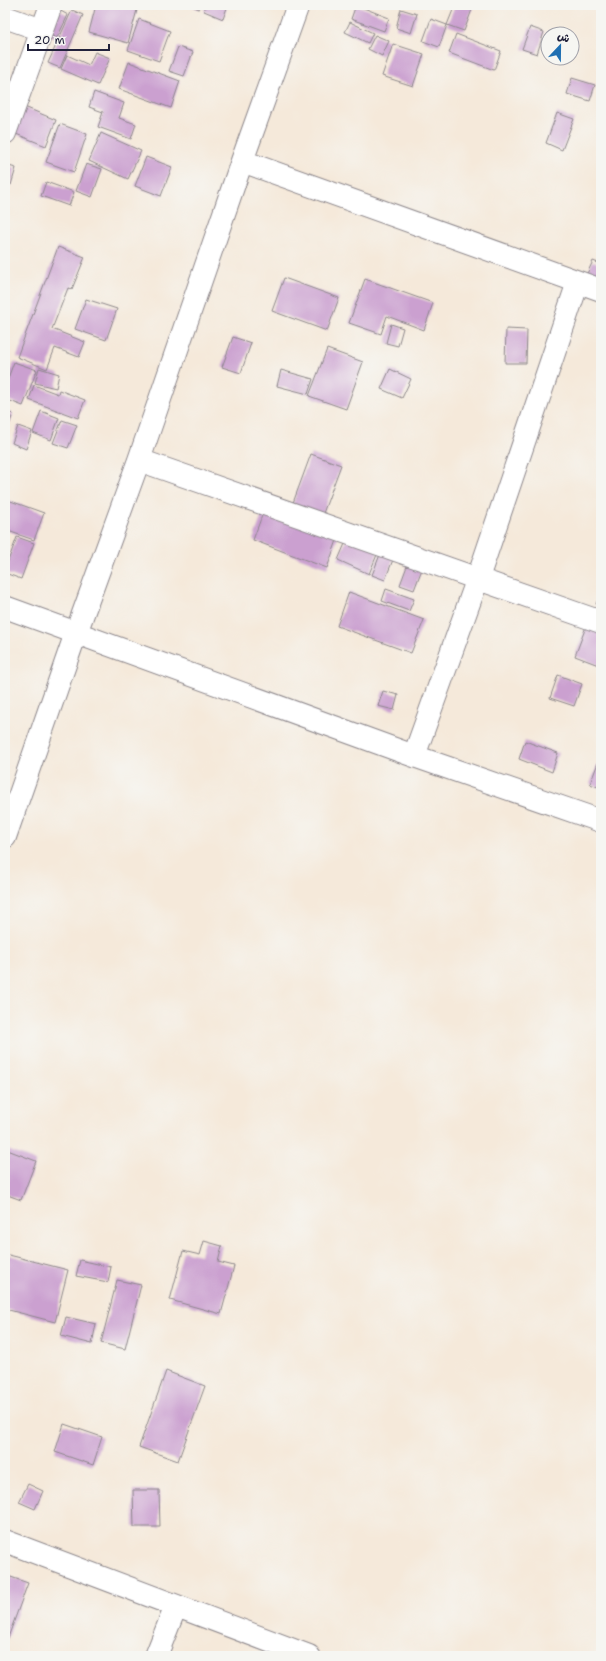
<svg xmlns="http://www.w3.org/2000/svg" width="606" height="1661" font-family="'Shantell Sans','Playpen Sans Arabic',sans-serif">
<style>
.building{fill:#cba0d0}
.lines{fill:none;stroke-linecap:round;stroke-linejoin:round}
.street-casing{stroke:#8c868a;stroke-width:24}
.street{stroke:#fff;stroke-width:22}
</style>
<rect width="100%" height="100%" fill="#f6f6f2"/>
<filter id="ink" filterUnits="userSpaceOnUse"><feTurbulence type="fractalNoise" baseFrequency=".025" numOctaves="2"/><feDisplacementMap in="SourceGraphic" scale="8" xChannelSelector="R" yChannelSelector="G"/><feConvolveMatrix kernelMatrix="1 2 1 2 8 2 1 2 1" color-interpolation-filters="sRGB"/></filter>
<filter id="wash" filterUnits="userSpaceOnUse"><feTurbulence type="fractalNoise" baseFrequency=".012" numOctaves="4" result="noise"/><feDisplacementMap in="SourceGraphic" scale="16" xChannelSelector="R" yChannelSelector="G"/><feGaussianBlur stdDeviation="0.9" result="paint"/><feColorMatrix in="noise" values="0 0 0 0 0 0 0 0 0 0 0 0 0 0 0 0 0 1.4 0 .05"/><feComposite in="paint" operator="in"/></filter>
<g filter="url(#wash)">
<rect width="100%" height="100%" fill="#f5e9da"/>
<g id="blocks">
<path class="building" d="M96 5H118L137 10 128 43 89 32Z
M190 5H201L199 9Z
M206 5H228L223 19 204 11Z
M356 5 389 18 384 31 351 19Z
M455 5H467L473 7 464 31 447 25Z
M57 9 68 15 57 38 46 33Z
M401 9 417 14 411 33 396 28Z
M72 10 83 15 60 68 48 63Z
M139 19 170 31 159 61 128 50Z
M431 19 447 25 439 47 423 41Z
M350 22 373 33 368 43 345 32Z
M530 27 544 32 537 54 522 49Z
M456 34 501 51 494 70 449 53Z
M375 35 389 41 382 56 368 49Z
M393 44 424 54 413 86 382 76Z
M178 47 193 52 184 76 169 71Z
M95 52 110 58 98 85 61 69 67 55 89 65Z
M129 62 180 81 171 108 119 89Z
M572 78 595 85 590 101 567 94Z
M94 92 124 103 119 118 136 124 131 139 98 127 103 112 89 107Z
M22 106 56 120 46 146 11 132Z
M557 113 574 119 562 150 546 143Z
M60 124 87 134 74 172 46 162Z
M101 133 141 151 128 179 89 161Z
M146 157 172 167 161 196 135 186Z
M86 164 102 169 92 197 76 191Z
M5 165 16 168 11 185 5 183Z
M46 182 74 192 69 206 41 196Z
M58 247 85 257 72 289 68 288 52 329 85 342 79 357 55 348 47 369 17 357Z
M593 261 601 264V287L584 280Z
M284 278 339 298 327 331 272 311Z
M365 279 433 303 424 330 387 316 381 334 349 323Z
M86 299 117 309 106 340 75 329Z
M391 324 403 328 398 346 386 343Z
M506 329 527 330 526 363H505Z
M233 337 251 343 241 373 222 367Z
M327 349 363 362 346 409 309 396Z
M14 362 37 370 23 406 5 399V386Z
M39 368 59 374 56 388 35 383Z
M390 369 411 379 402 398 381 389Z
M281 370 313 379 308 394 277 386Z
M34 385 58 394 59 390 85 400 78 418 29 400Z
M5 411 13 414 5 436Z
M41 411 59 418 51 440 33 433Z
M62 420 77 425 68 448 53 443Z
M18 426 32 431 26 449 12 443Z
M311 454 341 465 319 524 340 532 327 568 253 540 267 502 290 511Z
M5 499 44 513 34 540 5 530Z
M350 532 381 545 369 574 338 560Z
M17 537 34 543 21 579 5 573V569Z
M385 542 398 547 385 580 372 575Z
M413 550 427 556 414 590 400 585Z
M386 589 414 599 409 611 382 601Z
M349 592 424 620 411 653 337 626Z
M601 592V606L596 604Z
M587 624 601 629V666L575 656Z
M558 675 582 684 574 706 550 698Z
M383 691 398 695 394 710 378 706Z
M525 741 558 753 552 772 519 759Z
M601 755V788L590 784Z
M5 1149 36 1161 21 1200 5 1194Z
M204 1241 222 1246 218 1262 234 1266 221 1314 170 1300 183 1251 200 1255Z
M5 1254 68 1270 55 1322 5 1309Z
M80 1260 111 1267 108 1282 76 1276Z
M117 1280 141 1285 125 1349 101 1343Z
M66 1317 96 1324 92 1344 61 1336Z
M166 1371 205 1386 178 1461 139 1447Z
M64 1424 102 1437 93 1465 55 1452Z
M28 1484 43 1491 35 1509 19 1502Z
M133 1490H159L160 1527H134Z
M5 1575 28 1583 6 1643H5Z"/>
</g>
</g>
<g filter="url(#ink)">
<use href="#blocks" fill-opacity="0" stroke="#8c868a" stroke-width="1"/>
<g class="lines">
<defs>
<path id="street" d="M5 17 42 30
M5 133 51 5
M242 161 601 290
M139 460 601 622
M5 607 414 756 601 821
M414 756 478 578 578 282
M5 837 76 633 139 460 242 161 298 5
M5 1541 309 1656
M156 1656 176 1606"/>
</defs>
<use href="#street" class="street-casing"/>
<use href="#street" class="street"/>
</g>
</g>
<rect width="606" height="1661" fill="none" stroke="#f6f6f2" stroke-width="20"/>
<g transform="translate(560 46) rotate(22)"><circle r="19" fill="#f6f6f2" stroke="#a1a1a9"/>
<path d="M0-3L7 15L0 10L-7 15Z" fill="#1f6fb2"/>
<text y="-6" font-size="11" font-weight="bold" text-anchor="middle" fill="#22223b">ش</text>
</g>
<path d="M28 44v6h81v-6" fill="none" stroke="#22223b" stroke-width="2"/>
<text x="34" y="44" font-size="12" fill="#22223b" stroke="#f6f6f2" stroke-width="3" paint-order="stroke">20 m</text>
</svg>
